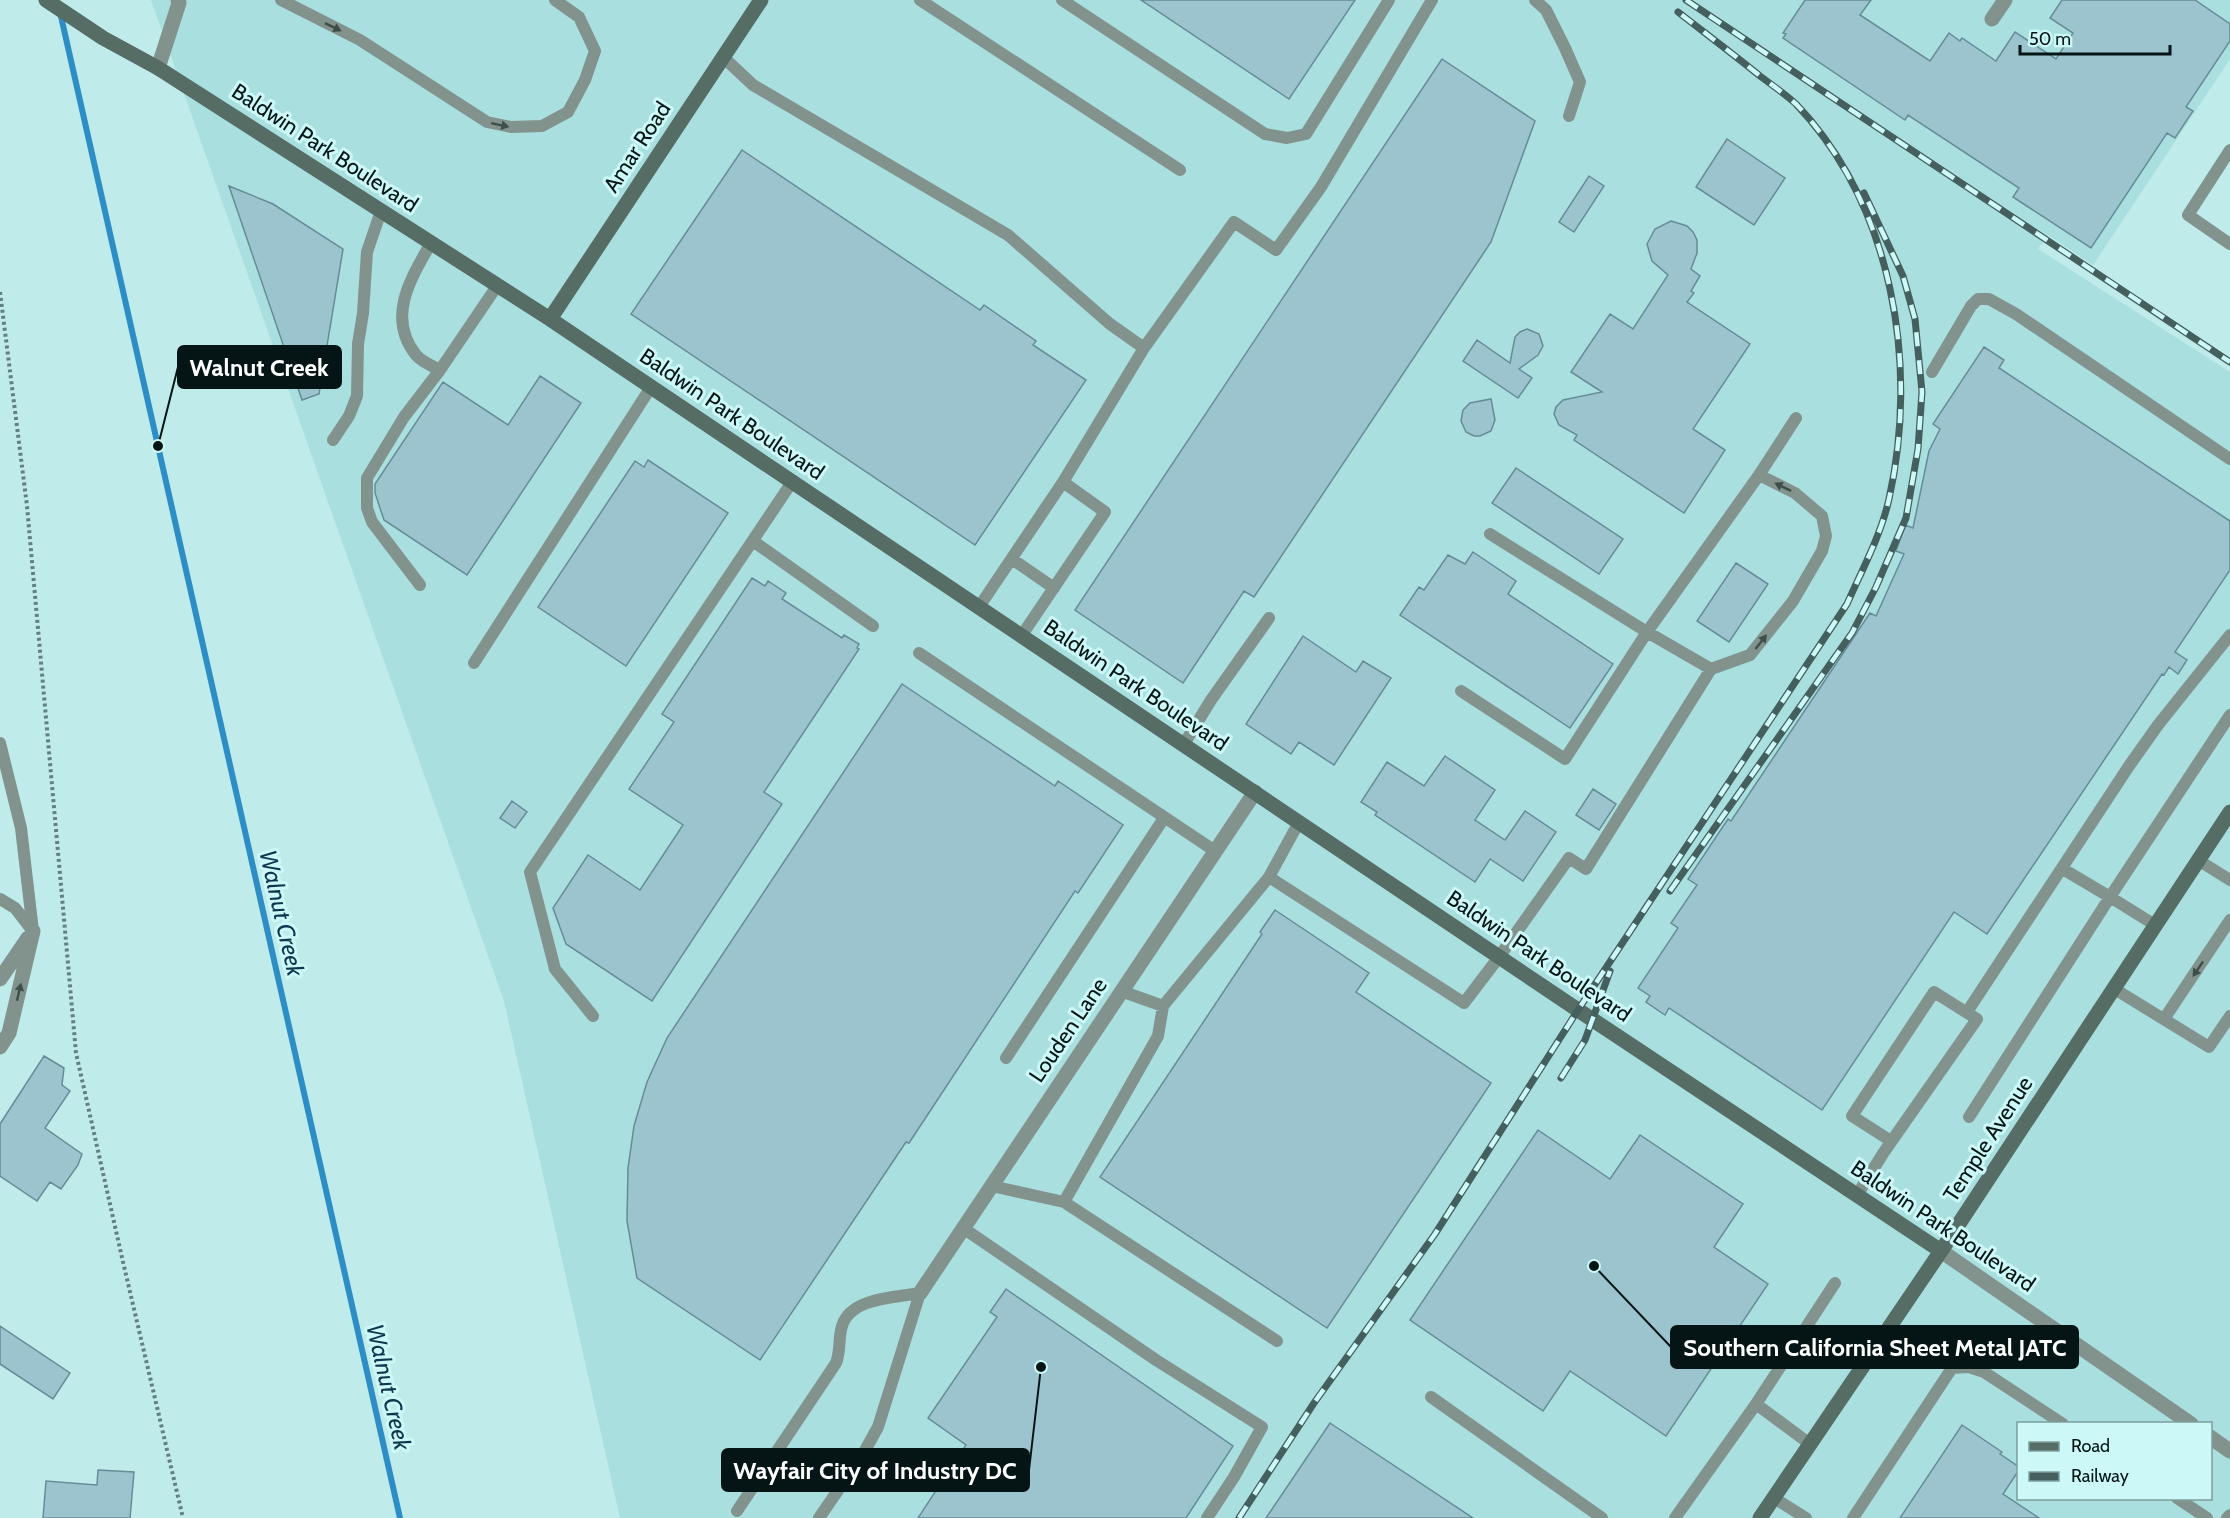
<svg xmlns="http://www.w3.org/2000/svg" width="2230" height="1518" font-family="Cabin,sans-serif">
<style>
.built{fill:#a9dfde;fill-rule:evenodd}
.lines{fill:none;stroke-linecap:round;stroke-linejoin:round}
.stream{stroke:#2d8ec6;stroke-width:6}
.building{fill:#9bc4cf;stroke:#668c97;stroke-width:1.5}
.path{stroke:#628080;stroke-width:4;stroke-dasharray:3 3;stroke-linecap:butt}
.lane{stroke:#82938d;stroke-width:12}
.street{stroke:#82938d;stroke-width:15}
.secondary{stroke:#556d65;stroke-width:15}
.rail-casing{stroke:#455f5f;stroke-width:7}
.rail{stroke:#ccf9f8;stroke-width:4.5;stroke-dasharray:14;stroke-linecap:butt}
.oneway{fill:#3d4e4b}
.labels{text-anchor:middle;dominant-baseline:central;stroke-width:6;stroke-linejoin:round;paint-order:stroke}
.street-label{font-size:22px;fill:#051515;stroke:#ccf9f8}
.water-label{font-size:24px;font-style:italic;fill:#0e364e;stroke:#ccf9f8}
.leader{fill:none;stroke:#051515;stroke-width:2}
.callout-dot{fill:#051515;stroke:#ccf9f8;stroke-width:2}
.callout{fill:#051515;stroke:#051515;stroke-width:2}
.callout-label{font-size:24px;text-anchor:middle;font-weight:bold;fill:#fff}
</style>
<rect width="100%" height="100%" fill="#bfeceb"/>
<path class="built" d="M151 0H2230V59L2093 265 2048 235 2038 249 2230 372V1518H620L504 1001ZM2018 1424H2210V1498H2018Z"/>
<g class="lines">
<path class="stream" d="M60 12 400 1518"/>
</g>
<path class="building" d="M1141 0H1355L1289 99Z
M1805 0H1871L1860 15 1930 61 1949 33 1960 41 1962 38 1996 61 2015 32 2056 59 2073 33 2050 18 2062 0H2195L2230 24V41L2186 107 2193 111 2175 138 2167 133 2091 248 2013 197 2019 188 1908 115 1905 120 1783 38 1786 34 1783 33Z
M1442 59 1535 121 1491 242 1254 597 1244 591 1183 683 1075 610Z
M1727 139 1785 178 1754 225 1696 187Z
M742 150 980 310 984 305 1036 341 1033 345 1086 380 975 545 631 314Z
M1589 176 1604 186 1574 232 1559 222Z
M229 186 273 204 343 249 319 394 302 400Z
M1671 221 1687 226 1693 232 1697 240V253L1691 269 1700 276 1691 291 1694 293 1687 302 1750 344 1693 429 1725 450 1684 513 1574 440 1577 435 1559 425 1554 414 1556 407 1563 400 1602 392 1571 372 1610 314 1633 329 1668 275 1652 261 1647 244 1655 229Z
M1527 329 1539 334 1543 346 1538 355 1519 369 1532 378 1518 398 1463 361 1477 340 1510 363 1515 337 1520 332Z
M1984 347 2004 360 1999 368 2230 521V570L2175 652 2187 660 2178 674 2169 667 2164 675 2162 674 1987 934 1954 912 1822 1110 1669 1008 1665 1015 1646 1002 1650 996 1638 988 1678 928 1671 923 1697 885 1688 879 1728 819 1731 821 1870 613 1876 616 1904 554 1896 551 1905 525 1913 528 1929 451 1940 429 1933 424Z
M540 376 581 403 467 575 384 520 375 493V484L443 382 508 425Z
M1491 399 1495 420 1491 431 1480 436H1474L1466 432 1461 421 1463 410 1470 403Z
M648 460 728 513 626 666 538 607 635 461 644 467Z
M1516 468 1623 539 1599 574 1492 503Z
M1473 552 1516 581 1508 594 1613 664 1570 728 1400 615 1419 587 1424 590 1448 555 1465 564Z
M1736 563 1768 584 1729 642 1697 621Z
M752 578 765 586 768 581 786 593 782 599 842 638 844 635 859 644 857 648 859 649 764 792 782 804 652 1001 566 944 553 908 588 855 640 890 683 825 629 789 674 722 662 714Z
M1303 636 1356 672 1363 661 1391 678 1334 765 1299 742 1291 754 1246 724Z
M902 684 1055 786 1058 781 1123 825 1078 893 1075 891 909 1143 906 1142 760 1360 637 1278 627 1221 628 1168 634 1126 647 1082 667 1038Z
M1445 756 1495 790 1475 820 1505 840 1525 811 1556 832 1523 881 1490 859 1475 882 1375 815 1377 812 1361 802 1387 762 1424 786Z
M1593 789 1616 804 1599 830 1576 815Z
M512 801 527 812 515 828 500 818Z
M1275 910 1369 973 1356 992 1491 1083 1327 1328 1100 1177 1262 934 1260 932Z
M44 1056 64 1068 62 1085 70 1091 45 1128 82 1154 78 1165 61 1189 50 1182 37 1201 0 1176V1124Z
M1538 1130 1610 1179 1640 1135 1743 1204 1714 1247 1768 1284 1666 1436 1570 1371 1543 1411 1410 1320Z
M1006 1289 1233 1446 1186 1518H918L966 1445 928 1418 997 1317 990 1312Z
M0 1326 70 1373 53 1399 0 1364Z
M1330 1423 1473 1518H1266Z
M1962 1425 2002 1452 2000 1454 2019 1467V1470L2003 1494 2039 1518H1900Z
M98 1470 134 1472 130 1518H43L46 1481 97 1485Z"/>
<g class="lines">
<path class="path" d="M0 292 27 506 76 1053 123 1262 183 1518"/>
<path class="lane" d="M281 0 360 40 487 122 511 127 542 126 568 112 585 80 595 51 579 17 555 0
M920 0 1180 170
M1062 0 1265 134 1287 138 1306 134 1389 0
M1535 0 1546 10 1565 48 1580 82 1569 116
M723 57 753 85 1008 235 1110 324 1144 348 1063 482 979 607
M2230 150 2188 215 2230 244
M431 243C411 278 386 317 416 355 422 362 432 366 440 370
M1144 348 1234 222 1276 250 1321 187 1432 0
M1932 372 1971 306 1978 299H1989L2016 314 2230 459
M333 440 349 416 357 396 358 344 363 313 367 252 381 211
M1490 534 1647 632 1759 475 1796 418
M753 541 873 626
M1012 559 1054 588
M420 585 372 522 367 508V478L404 417 440 370 497 286
M1022 635 1105 512 1063 482
M919 653 1215 851
M474 663 651 387
M1711 669 1750 655 1793 601 1822 551 1826 536 1822 516 1795 493 1759 475
M0 743 21 828 33 931
M1184 744 1211 700 1269 618
M2198 860 2230 880
M2063 869 2110 897 2230 715
M1269 877 1299 822
M0 899 15 908 32 930
M2113 988 2209 1047 2230 1016
M1121 991 1163 1006 1269 877 1464 1003 1499 957 1569 858 1586 869 1711 669 1647 632 1565 759 1461 691
M1163 1006 1158 1036 1064 1202 1277 1341
M1967 1012 2129 766 2158 725 2230 635
M593 1016 555 969 530 872 792 482
M2164 1019 2230 920
M1006 1058 1164 818
M1969 1117 2110 897 2155 925
M992 1186 1064 1202
M1857 1195 1884 1152 1977 1019 1934 992 1852 1116 1891 1141
M963 1228 1156 1360 1262 1427 1234 1477 1207 1518
M1431 1397 1602 1518
M1810 1444 1756 1404 1835 1283
M1774 1498 1806 1518
M2177 1498 2207 1518
M737 1511 836 1363C841 1350 838 1339 842 1326 851 1297 895 1298 920 1293L878 1427 863 1454 819 1518
M1675 1518 1756 1404
M1853 1518 1952 1368 1969 1367 1984 1372 2063 1424
M2227 1518 2230 1515"/>
<path class="street" d="M1992 19 2005 0
M158 68 179 3 178 0
M0 979 28 938
M0 1047 9 1033 33 931
M1941 1251 2191 1424
M920 1293 1255 792
M2210 1437 2230 1451"/>
<path class="secondary" d="M46 0 103 38 158 68 550 319 1578 1010 1941 1251
M550 319 761 0
M1760 1518 1941 1251 2230 812"/>
<defs>
<path id="rail" d="M1686 0 2230 362
M1670 891 1852 633 1876 587 1906 518 1918 449 1922 392 1915 319 1903 276 1864 193
M1561 1078 1585 1040 1610 971
M1239 1518 1314 1403 1435 1234 1578 1010 1847 604C1862 570 1881 535 1889 499 1919 365 1893 206 1796 104 1785 94 1772 85 1760 76 1733 54 1705 33 1678 12"/>
</defs>
<use href="#rail" class="rail-casing"/>
<use href="#rail" class="rail"/>
</g>
<defs><path id="oneway-solid" d="M-6-.8H1V-3.2L6.5 0L1 3.2V.8H-6Z" transform="scale(1.5)"/></defs>
<g class="oneway">
<use href="#oneway-solid" transform="translate(333 27) rotate(26)"/>
<use href="#oneway-solid" transform="translate(500 125) rotate(12)"/>
<use href="#oneway-solid" transform="translate(1783 487) rotate(-154)"/>
<use href="#oneway-solid" transform="translate(1761 642) rotate(-52)"/>
<use href="#oneway-solid" transform="translate(2198 969) rotate(124)"/>
<use href="#oneway-solid" transform="translate(19 992) rotate(-77)"/>
</g>
<g class="labels">
<g class="street-label">
<text transform="translate(637 147) rotate(-57)">Amar Road</text>
<text transform="translate(325 148) rotate(33)">Baldwin Park Boulevard</text>
<text transform="translate(732 414) rotate(34)">Baldwin Park Boulevard</text>
<text transform="translate(1136 685) rotate(34)">Baldwin Park Boulevard</text>
<text transform="translate(1539 956) rotate(34)">Baldwin Park Boulevard</text>
<text transform="translate(1068 1030) rotate(-56)">Louden Lane</text>
<text transform="translate(1988 1139) rotate(-57)">Temple Avenue</text>
<text transform="translate(1943 1226) rotate(34)">Baldwin Park Boulevard</text>
</g>
<g class="water-label">
<text transform="translate(282 913) rotate(77)">Walnut Creek</text>
<text transform="translate(389 1387) rotate(77)">Walnut Creek</text>
</g>
</g>
<path class="leader" d="M158 446L178 367M1594 1266L1671 1347M1041 1367L1029 1470"/>
<g class="callout-dot">
<circle cx="158" cy="446" r="6"/>
<circle cx="1594" cy="1266" r="6"/>
<circle cx="1041" cy="1367" r="6"/>
</g>
<g class="callout">
<rect x="178" y="346" width="163" height="42" rx="6"/>
<rect x="1671" y="1326" width="407" height="42" rx="6"/>
<rect x="722" y="1449" width="307" height="42" rx="6"/>
</g>
<g class="callout-label">
<text x="259" y="376">Walnut Creek</text>
<text x="1875" y="1356">Southern California Sheet Metal JATC</text>
<text x="875" y="1479">Wayfair City of Industry DC</text>
</g>
<rect x="2017" y="1422" width="195" height="78" fill="#ccf9f8" stroke="#7c9e9d" stroke-width="1.5"/>
<rect x="2029" y="1442" width="30" height="9" fill="#556d65" stroke="#7c9e9d" stroke-width="1.5"/>
<text x="2071" y="1452" font-size="18" fill="#051515">Road</text>
<rect x="2029" y="1472" width="30" height="9" fill="#455f5f" stroke="#7c9e9d" stroke-width="1.5"/>
<text x="2071" y="1482" font-size="18" fill="#051515">Railway</text>
<path d="M2020 45v9h150v-9" fill="none" stroke="#051515" stroke-width="3"/>
<text x="2029" y="45" font-size="18" fill="#051515" stroke="#ccf9f8" stroke-width="4.5" paint-order="stroke">50 m</text>
</svg>
